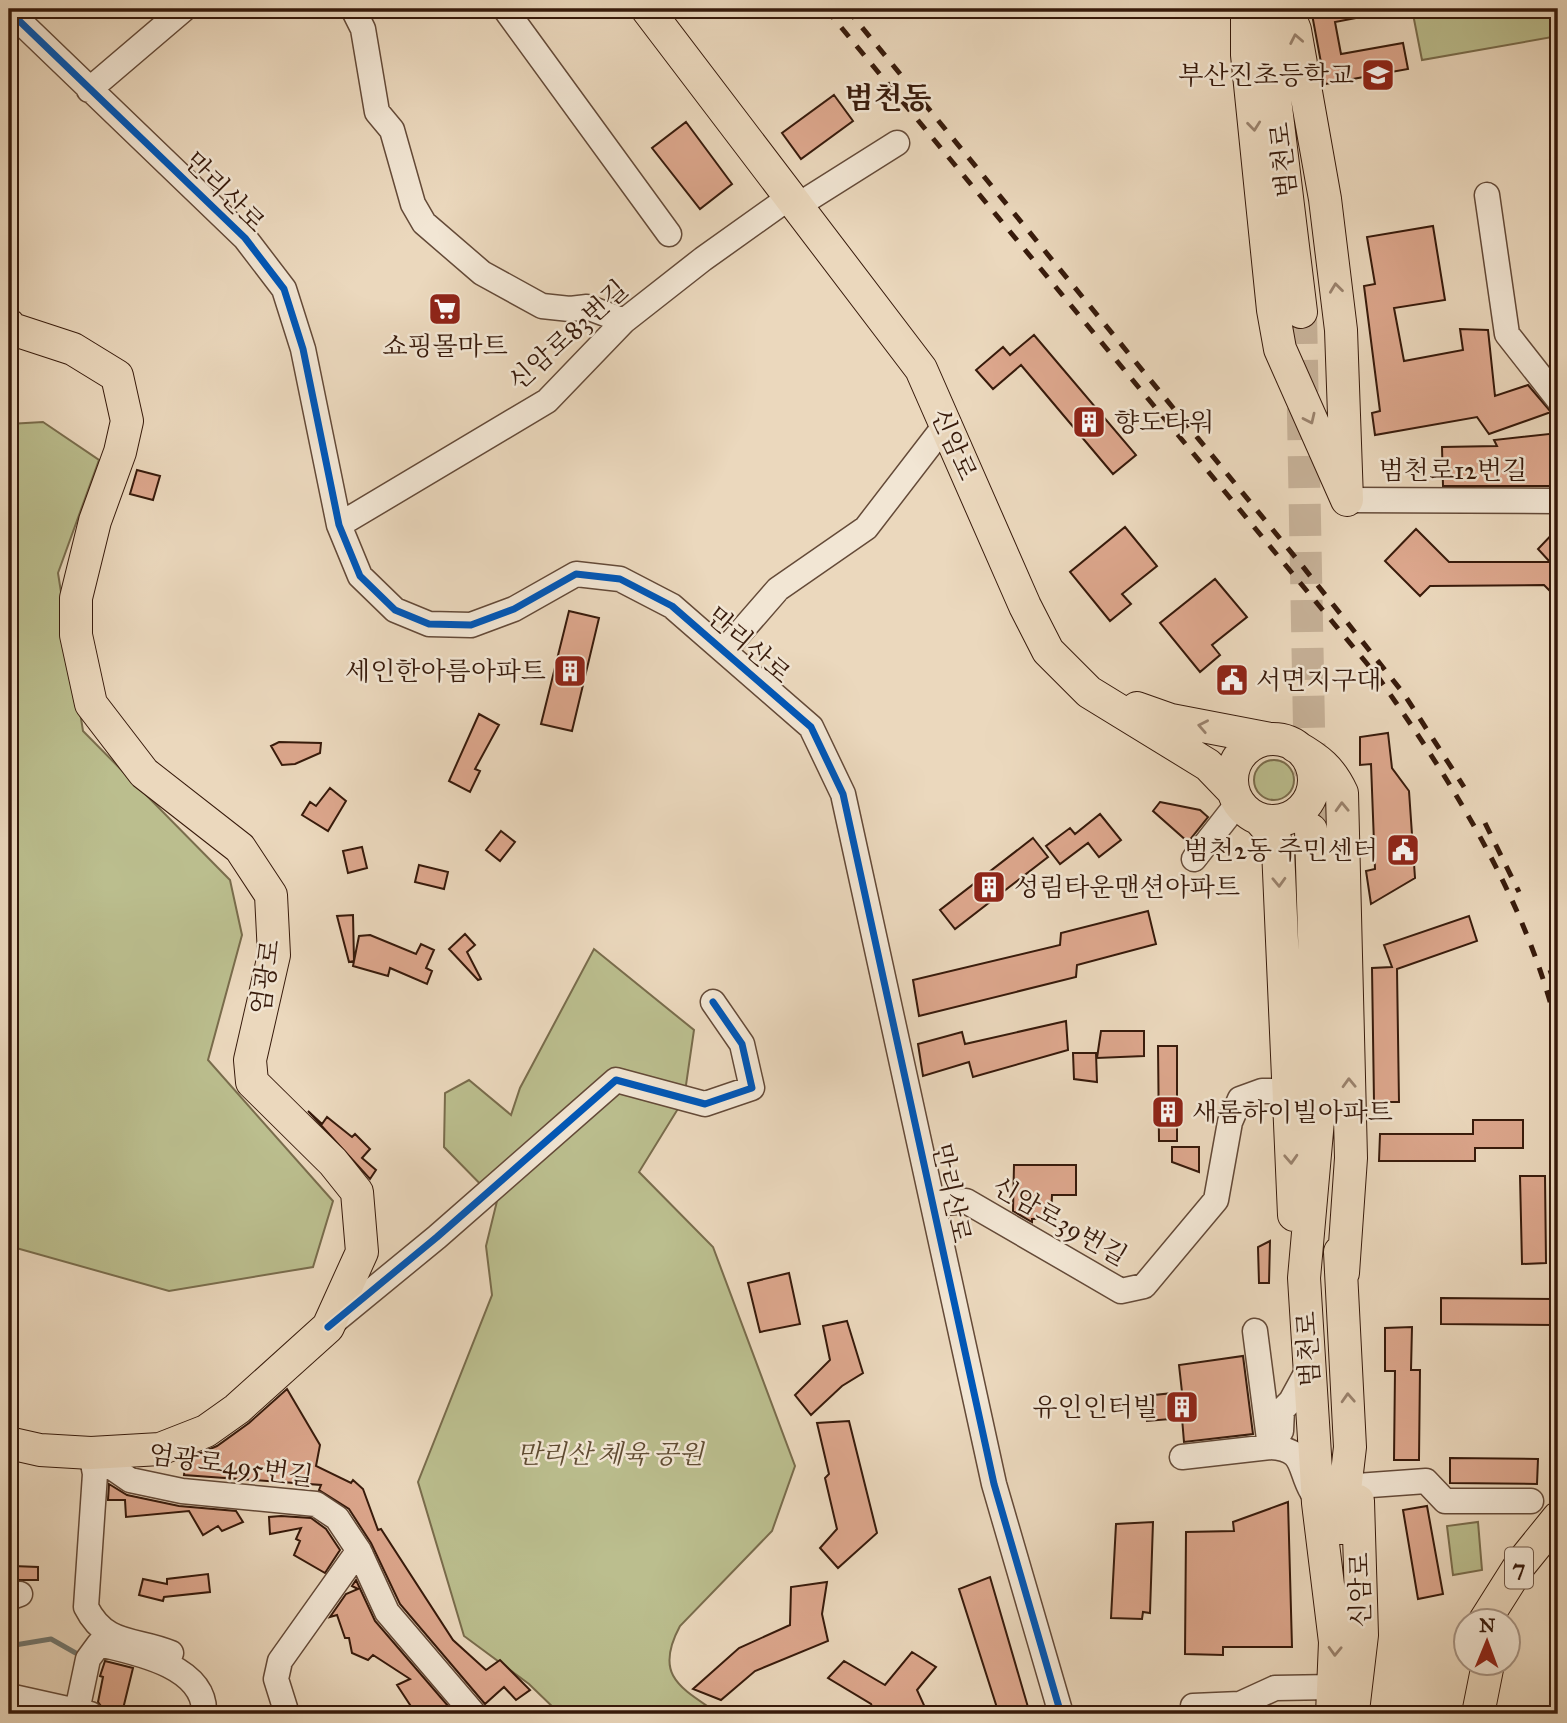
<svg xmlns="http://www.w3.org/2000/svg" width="1567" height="1723" font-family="'IM FELL Great Primer','Noto Serif KR',serif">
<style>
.green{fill:#bbbe8e;stroke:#796c4c;stroke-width:2}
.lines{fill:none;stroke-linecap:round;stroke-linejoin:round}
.stream{stroke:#727972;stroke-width:5}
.building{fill:#dda78d;stroke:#371a0b;stroke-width:2}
.major-tunnel{stroke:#c7b299;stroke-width:32;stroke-dasharray:32 16;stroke-linecap:butt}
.minor-casing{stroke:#644a38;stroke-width:27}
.major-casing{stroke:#371a0b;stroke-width:34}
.minor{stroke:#f2e6d4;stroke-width:24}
.major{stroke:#ebd8bd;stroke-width:32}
.rail{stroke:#371a0b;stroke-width:5;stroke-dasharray:12 12;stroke-linecap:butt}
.cycleway-casing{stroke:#f2e6d4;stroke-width:11}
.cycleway{stroke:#0057b8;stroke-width:7}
.oneway{stroke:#9a826d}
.labels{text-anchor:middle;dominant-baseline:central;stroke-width:5;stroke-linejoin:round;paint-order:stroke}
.shield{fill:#f2e6d4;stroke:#6f5747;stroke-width:2}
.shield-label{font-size:24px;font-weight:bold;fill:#371a0b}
.poi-label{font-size:26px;fill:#371a0b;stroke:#f2e6d4;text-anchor:end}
.street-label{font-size:26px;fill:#371a0b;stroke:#f2e6d4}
.park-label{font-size:26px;font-style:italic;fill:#5f4b32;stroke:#f2e6d4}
.quarter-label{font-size:30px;font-weight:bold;fill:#371a0b;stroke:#f2e6d4}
</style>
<rect width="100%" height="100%" fill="#ebd8bd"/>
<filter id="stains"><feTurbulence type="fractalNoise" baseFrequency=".00286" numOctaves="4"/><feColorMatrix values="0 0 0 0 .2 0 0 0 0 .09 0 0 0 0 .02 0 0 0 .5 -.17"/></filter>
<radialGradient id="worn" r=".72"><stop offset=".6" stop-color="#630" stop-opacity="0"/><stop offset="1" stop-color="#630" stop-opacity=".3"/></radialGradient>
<path class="green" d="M1412 9H1558V36L1422 60Z
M43 422 99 460 58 573 83 731 230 880 242 935 208 1060 333 1201 313 1267 169 1291 9 1246V424Z
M1254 780a20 20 0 1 1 40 0a20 20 0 1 1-40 0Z
M594 949 694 1030 684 1099 639 1172 713 1247 795 1466 772 1531 680 1626C653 1676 681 1688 719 1714H560L529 1684 464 1636 418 1482 492 1295 486 1246 497 1201 444 1147 445 1093 469 1080 511 1115 520 1088Z
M1478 1522 1482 1570 1453 1575 1447 1526Z"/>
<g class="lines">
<path class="stream" d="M9 1646 51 1639 81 1656"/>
</g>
<path class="building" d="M1311 9H1371L1372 15 1335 22 1341 54 1403 43 1408 69 1325 84Z
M834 95 853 121 801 159 782 133Z
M686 122 732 184 700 209 652 148Z
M1433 226 1445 300 1394 308 1404 361 1463 350 1460 329 1488 330 1495 396 1528 385 1551 412 1489 434 1477 417 1375 435 1372 413 1380 411 1364 286 1375 284 1367 237Z
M1034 335 1136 455 1113 474 1021 365 993 389 976 370 1003 347 1010 355Z
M1558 433V486H1443L1442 447 1497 446 1494 440Z
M137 470 160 476 153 500 130 494Z
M1125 527 1157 566 1122 594 1131 604 1110 621 1070 572Z
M1558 528V599L1544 585 1430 586 1420 596 1385 561 1416 529 1449 562H1550L1538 549Z
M1215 579 1247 617 1212 645 1220 655 1200 672 1160 623Z
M569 611 599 618 572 731 541 724Z
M479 714 499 725 475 769 480 771 470 792 449 781Z
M1388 733 1392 768 1409 791 1415 878 1371 904 1366 871 1375 869 1371 764 1360 765V737Z
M279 742 321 743 320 753 295 764 282 765 271 746Z
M330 788 346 801 328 831 302 815 310 802 316 806Z
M1160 802 1200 810 1208 817 1188 842 1153 811Z
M1100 814 1121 840 1099 857 1088 843 1060 864 1046 846 1070 828 1075 834Z
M501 831 515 842 500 861 486 850Z
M1033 838 1048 857 955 929 940 910Z
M362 847 367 868 348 873 343 851Z
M419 865 448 872 444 889 415 882Z
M1148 911 1156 944 1077 965 1076 977 919 1016 913 980 1060 945 1061 933Z
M353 915 354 961 349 962 337 916Z
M1469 916 1477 941 1397 969 1399 1102H1374L1372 968 1392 967 1384 945Z
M465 934 475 945 467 952 481 979 478 980 449 949Z
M370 935 416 954 421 944 434 950 426 968 432 971 427 984 390 968 388 976 353 966 359 936Z
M1066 1021 1068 1050 973 1077 969 1062 923 1076 918 1044 962 1032 965 1044Z
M1101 1031H1144V1056L1097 1058Z
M1158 1046H1177V1141H1159Z
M1073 1053H1096L1097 1082 1074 1079Z
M308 1111 322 1124 327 1117 352 1137 355 1134 370 1149 362 1158 376 1170 370 1179Z
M1473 1120H1523V1148H1475V1161H1379L1380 1134H1473Z
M1172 1147H1199V1172L1172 1162Z
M1014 1165H1076V1195H1052L1051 1218 1032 1219V1222L1013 1211Z
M1520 1176H1545L1546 1263 1522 1264Z
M1270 1241 1269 1283H1259L1258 1247Z
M789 1273 800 1324 760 1332 748 1283Z
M1441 1298 1554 1299V1325L1441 1324Z
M847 1321 863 1373 842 1386 811 1415 795 1395 830 1360 823 1326Z
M1412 1327 1411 1370H1420L1419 1460H1394L1395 1371H1385V1328Z
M1243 1356 1253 1434 1184 1442 1182 1418 1147 1421 1145 1396 1182 1392 1179 1365Z
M287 1389 320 1445 316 1466 351 1483 353 1480 363 1489 378 1530 381 1529 453 1640 486 1670 500 1660 530 1690 516 1700 504 1687 485 1704 400 1604 371 1543 349 1509 319 1490 321 1485 184 1475 186 1459 217 1446 249 1423Z
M849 1421 877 1533 838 1568 820 1548 837 1529 825 1478 829 1474 817 1423Z
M1450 1458 1538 1459 1537 1484 1450 1483Z
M109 1484 127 1495 179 1506 236 1511 243 1522 222 1531 218 1526 203 1535 189 1511 126 1517 125 1500H108Z
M1288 1502 1292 1647H1223V1655L1185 1654 1186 1532 1234 1531 1233 1522Z
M1427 1506 1443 1594 1418 1599 1403 1510Z
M281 1516 311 1518 326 1529 340 1550 325 1573 294 1555 300 1541 296 1539 301 1528 270 1534 269 1517Z
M1153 1522 1150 1613 1143 1612 1142 1619 1111 1618 1116 1524Z
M13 1566 38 1567V1580H13Z
M208 1574 210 1592 164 1597 163 1601 139 1595 143 1579 167 1584V1579Z
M990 1577 1030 1714H999L959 1589Z
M356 1580 375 1621 455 1714H416L397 1685 410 1679 373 1655 368 1660 352 1653 349 1638H345L337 1615 330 1617 346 1594 358 1589 352 1586Z
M827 1582 822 1614 828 1641 755 1671 721 1700 693 1689 739 1648 790 1625 791 1587Z
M912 1652 936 1667 917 1690 928 1714H875L871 1704 828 1678 844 1661 885 1685Z
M105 1661 133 1668 122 1713 104 1710 98 1702 103 1677 100 1676Z"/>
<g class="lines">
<path class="major-tunnel" d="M1301 312 1311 830"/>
<defs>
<path id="minor" d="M353 9 363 29 377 112 392 130 413 204 424 223 482 273 542 306 570 309 587 307 624 321
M505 9 669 234
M9 11 245 238 284 289 303 349 339 525 360 576 395 610 429 624 471 625 514 609 576 574 620 579 672 606 811 727 843 794 994 1484 1061 1714
M89 90 184 9
M1487 195 1507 334 1558 399
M797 206 897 143
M1347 500 1558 501
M339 525 547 401 624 321 703 259 790 197
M724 651 778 589 866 528 946 424
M1194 859 1238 803
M933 1204 966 1201 1121 1291 1144 1286 1216 1200 1230 1122 1240 1099 1262 1091H1288
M331 1324 437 1237 616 1080 705 1104 752 1088 742 1044 713 1002
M1309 1368 1291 1401 1282 1410 1281 1431 1270 1447C1306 1449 1298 1468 1312 1492
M91 1453 130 1480 182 1491 316 1504 337 1518 359 1551 387 1612 474 1714
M91 1453 95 1474 86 1607C106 1647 136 1638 171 1653L167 1663
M1182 1457 1270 1447 1255 1331
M1357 1486 1426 1481 1445 1501H1531
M9 1598 20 1594
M9 1696 90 1714
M1193 1706 1240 1704 1275 1688 1334 1687
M77 1711 88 1659 99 1644C134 1652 207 1666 204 1714
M287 1714 276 1679 280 1661 354 1557 361 1555"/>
<path id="major" d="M647 9 921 369 1025 606 1048 651 1089 692 1208 765 1232 790
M1247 9V55L1273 310 1280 349 1347 500 1341 330 1325 199 1295 30 1287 9
M1264 9 1301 312
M9 325 12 329 73 349 117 376 127 421 120 452 95 521 76 598V635L91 704 144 773 240 848 271 895 274 955 250 1060 252 1082 333 1162 357 1192 362 1252 328 1327 237 1409 206 1431 160 1449 91 1453 40 1450 9 1443
M1137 708 1171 720 1270 739
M1232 780a41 41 0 1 1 82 0a41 41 0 1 1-82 0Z
M1295 746C1318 759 1331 769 1342 793L1351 1158 1343 1273
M1260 820 1274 836 1278 849 1294 1215
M1311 830 1319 1109 1304 1278 1318 1503 1335 1642 1332 1714
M1334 1490 1335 1521 1339 1528H1343L1346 1521 1345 1490 1350 1447 1340 1252
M1484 1622 1520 1565 1558 1518
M1353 1711 1362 1635 1358 1501
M1478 1714 1488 1664"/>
</defs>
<use href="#minor" class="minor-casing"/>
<use href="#major" class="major-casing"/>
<use href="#minor" class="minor"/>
<use href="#major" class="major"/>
<path class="rail" d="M826 9 1378 677C1455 786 1526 900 1558 1031
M847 9 1300 563 1404 694 1464 787
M1485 823 1519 892
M1550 970 1558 994"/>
<defs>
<path id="cycleway" d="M9 11 245 238 284 289 303 349 339 525 360 576 395 610 429 624 471 625 514 609 576 574 620 579 672 606 811 727 843 794 994 1484 1061 1714
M328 1327 437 1237 616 1080 705 1104 752 1088 742 1044 713 1002"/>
</defs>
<use href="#cycleway" class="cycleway-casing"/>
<use href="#cycleway" class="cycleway"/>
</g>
<defs><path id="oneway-chevron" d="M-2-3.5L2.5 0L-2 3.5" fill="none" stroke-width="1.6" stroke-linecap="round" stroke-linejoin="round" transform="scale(1.75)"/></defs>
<g class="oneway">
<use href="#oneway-chevron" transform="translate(1296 39) rotate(-101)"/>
<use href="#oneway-chevron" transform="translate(1254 126) rotate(84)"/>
<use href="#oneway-chevron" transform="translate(1336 288) rotate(-97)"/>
<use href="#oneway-chevron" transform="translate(1310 419) rotate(65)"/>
<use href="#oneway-chevron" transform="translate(1203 726) rotate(-169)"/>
<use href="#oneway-chevron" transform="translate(1342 807) rotate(-92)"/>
<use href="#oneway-chevron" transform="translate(1279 882) rotate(88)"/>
<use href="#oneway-chevron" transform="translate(1349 1083) rotate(-92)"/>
<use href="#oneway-chevron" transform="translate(1291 1159) rotate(87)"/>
<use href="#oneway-chevron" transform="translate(1348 1398) rotate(-93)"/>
<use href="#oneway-chevron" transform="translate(1335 1651) rotate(92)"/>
</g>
<defs>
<symbol id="school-square" viewBox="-11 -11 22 22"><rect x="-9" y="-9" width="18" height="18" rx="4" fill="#8f2418" stroke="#f2e6d4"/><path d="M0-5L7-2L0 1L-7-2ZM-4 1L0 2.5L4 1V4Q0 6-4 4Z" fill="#fff"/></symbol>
<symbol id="supermarket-square" viewBox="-11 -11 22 22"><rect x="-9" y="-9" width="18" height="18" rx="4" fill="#8f2418" stroke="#f2e6d4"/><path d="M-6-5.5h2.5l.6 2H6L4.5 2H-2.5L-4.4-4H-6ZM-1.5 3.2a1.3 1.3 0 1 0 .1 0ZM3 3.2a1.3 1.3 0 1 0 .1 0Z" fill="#fff"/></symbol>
<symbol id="building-square" viewBox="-11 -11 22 22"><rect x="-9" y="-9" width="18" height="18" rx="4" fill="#8f2418" stroke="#f2e6d4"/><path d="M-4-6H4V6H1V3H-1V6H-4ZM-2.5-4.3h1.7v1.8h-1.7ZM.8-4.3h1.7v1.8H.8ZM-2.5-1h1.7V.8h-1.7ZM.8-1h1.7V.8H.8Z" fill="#fff"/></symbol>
<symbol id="civic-square" viewBox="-11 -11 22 22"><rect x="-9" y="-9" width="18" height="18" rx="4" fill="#8f2418" stroke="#f2e6d4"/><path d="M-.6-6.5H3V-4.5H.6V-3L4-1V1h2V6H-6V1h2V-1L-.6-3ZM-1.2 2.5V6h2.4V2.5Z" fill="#fff"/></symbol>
</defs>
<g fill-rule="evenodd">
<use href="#school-square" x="1359" y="56" width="38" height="38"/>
<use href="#supermarket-square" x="426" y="290" width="38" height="38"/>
<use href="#building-square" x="1070" y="403" width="38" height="38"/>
<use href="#building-square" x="551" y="652" width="38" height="38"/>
<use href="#civic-square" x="1213" y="661" width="38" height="38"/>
<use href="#civic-square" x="1384" y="831" width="38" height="38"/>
<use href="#building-square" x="970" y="868" width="38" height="38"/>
<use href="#building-square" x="1149" y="1093" width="38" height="38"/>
<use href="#building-square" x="1163" y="1388" width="38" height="38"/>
</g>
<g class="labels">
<rect class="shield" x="1505" y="1547.5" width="28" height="41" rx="5"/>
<g class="shield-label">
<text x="1519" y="1568">7</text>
</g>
<g class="poi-label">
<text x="1354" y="75">부산진초등학교</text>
<text x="445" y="346" text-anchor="middle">쇼핑몰마트</text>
<text x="1114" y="422" text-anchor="start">향도타워</text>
<text x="546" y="671">세인한아름아파트</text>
<text x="1256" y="680" text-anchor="start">서면지구대</text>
<text x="1378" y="850">범천2동 주민센터</text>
<text x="1014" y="887" text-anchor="start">성림타운맨션아파트</text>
<text x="1192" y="1112" text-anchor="start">새롬하이빌아파트</text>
<text x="1158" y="1407">유인인터빌</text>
</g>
<g class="street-label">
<text transform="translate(1283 160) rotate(-96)">범천로</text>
<text transform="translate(225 192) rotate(45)">만리산로</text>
<text transform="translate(568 335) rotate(-42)">신암로83번길</text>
<text transform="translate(954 444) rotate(66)">신암로</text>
<text x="1453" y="470">범천로12번길</text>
<text transform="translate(749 645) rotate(41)">만리산로</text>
<text transform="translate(265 977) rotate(-82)">엄광로</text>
<text transform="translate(952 1193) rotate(78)">만리산로</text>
<text transform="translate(1060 1221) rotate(30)">신암로39번길</text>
<text transform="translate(1308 1349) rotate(-93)">범천로</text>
<text transform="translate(231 1465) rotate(8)">엄광로495번길</text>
<text transform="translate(1360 1590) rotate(-91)">신암로</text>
</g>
<g class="park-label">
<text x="610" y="1454">만리산 체육 공원</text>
</g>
<g class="quarter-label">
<text x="888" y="98">범천동</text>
</g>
</g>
<rect width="1567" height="1723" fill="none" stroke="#ebd8bd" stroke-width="35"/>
<rect x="10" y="10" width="1546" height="1702" fill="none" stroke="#371a0b" stroke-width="3.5"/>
<rect x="18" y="18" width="1532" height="1688" fill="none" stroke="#371a0b" stroke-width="2"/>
<g transform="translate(1487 1642) rotate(1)"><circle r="33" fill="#f2e6d4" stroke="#a79484" stroke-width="2"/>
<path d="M0-5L12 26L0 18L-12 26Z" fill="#8f2418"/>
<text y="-10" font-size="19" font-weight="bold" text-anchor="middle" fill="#371a0b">N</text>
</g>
<rect width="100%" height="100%" filter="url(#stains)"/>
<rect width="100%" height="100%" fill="url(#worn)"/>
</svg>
